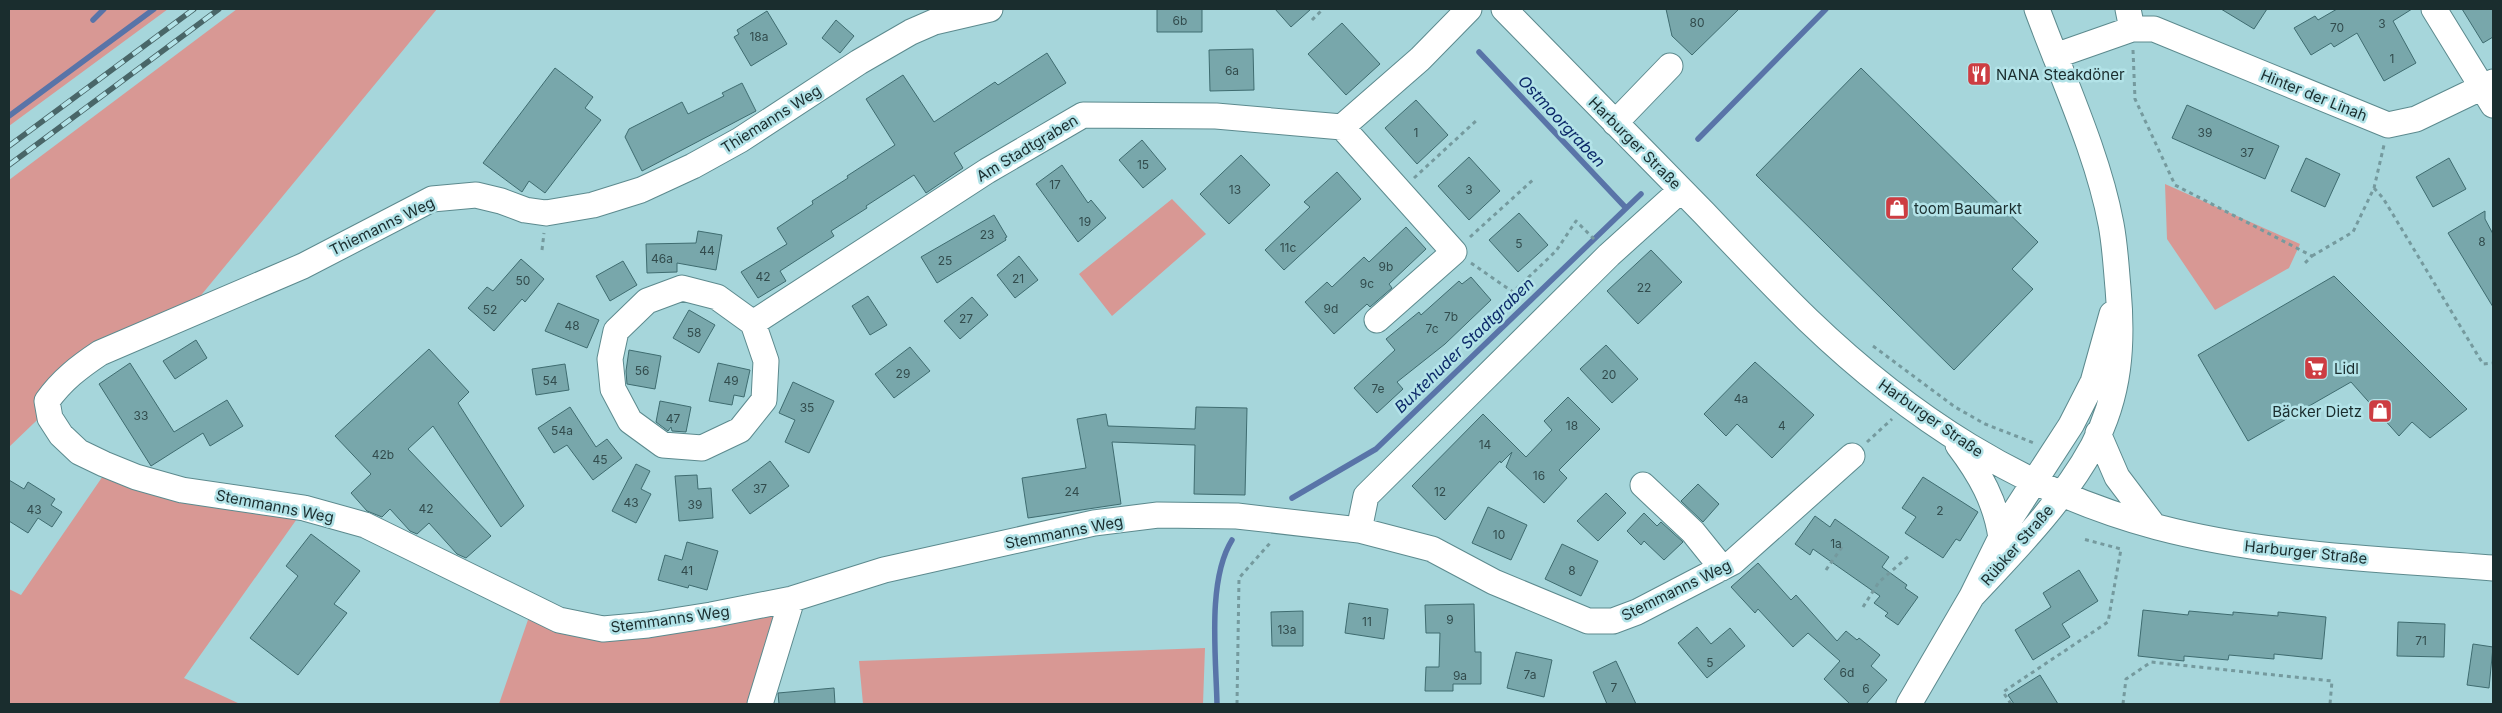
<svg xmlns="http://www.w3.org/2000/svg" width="2502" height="713" font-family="Inter,sans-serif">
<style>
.green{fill:#d89894}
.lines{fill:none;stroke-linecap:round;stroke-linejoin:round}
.stream{stroke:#5974a8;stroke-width:5.5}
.building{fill:#78a7ab;stroke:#3f6c70}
.minor-casing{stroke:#5c8a8e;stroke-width:27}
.path{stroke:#759a9e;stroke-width:3;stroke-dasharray:4 4;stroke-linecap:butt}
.minor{stroke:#fff;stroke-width:25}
.rail-casing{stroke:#496668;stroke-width:5.5}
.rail{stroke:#b3e3e8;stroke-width:4;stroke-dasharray:11;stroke-linecap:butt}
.labels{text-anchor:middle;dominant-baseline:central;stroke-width:5;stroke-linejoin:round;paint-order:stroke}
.number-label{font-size:12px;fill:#324c4d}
.poi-label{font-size:15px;fill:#1a2d2e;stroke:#b3e3e8;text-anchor:start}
.street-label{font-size:15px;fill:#1a2d2e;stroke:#b3e3e8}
.water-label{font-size:16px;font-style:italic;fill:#0c2969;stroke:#b3e3e8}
</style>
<rect width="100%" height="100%" fill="#a6d6db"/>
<path class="green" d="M9 9H168L9 126Z
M237 9H437L193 305 130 331 9 447V180Z
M2165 184 2300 244 2289 268 2215 310 2167 239Z
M1172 199 1206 234 1112 316 1079 274Z
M105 473 299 516 184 678 240 704H9V589L21 595Z
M785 604 753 704H499L530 614 557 627Z
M1205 648 1203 704H863L859 661Z"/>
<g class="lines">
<path class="stream" d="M93 20 104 9
M1479 52 1626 208
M9 116 154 9
M1698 139 1826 9
M1292 498 1376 449 1641 194
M1217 704C1216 657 1207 580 1232 540"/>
</g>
<path class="building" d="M1157 9H1202V32H1157Z
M1275 9H1311L1291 27Z
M1666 9H1739L1692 55 1672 36Z
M2221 9H2267L2254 29Z
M2337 9H2412L2393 21 2416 63 2384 81 2357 33 2334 47 2331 43 2311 55 2294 28 2315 16 2318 20Z
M2462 9H2493V37L2483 43Z
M767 11 787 44 751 66 734 37 739 34 737 30Z
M836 20 854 36 840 53 822 38Z
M1342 23 1380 64 1346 95 1308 54Z
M1253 49 1254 90 1210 91 1209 50Z
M1047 53 1066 83 954 153 963 168 926 193 914 175 866 206 867 208 831 231 834 236 780 271 786 281 758 298 741 272 787 244 777 228 813 204 812 201 848 178 847 176 895 145 866 99 903 75 934 122 995 82 998 85Z
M555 68 593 97 585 108 601 120 545 193 529 181 522 192 483 163Z
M1861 68 2038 242 2012 269 2033 289 1954 370 1756 175Z
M742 83 756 111 642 171 625 137 629 129 682 102 688 114 724 96 722 93Z
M1416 100 1448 135 1417 164 1385 128Z
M2187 105 2279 146 2265 179 2172 138Z
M1142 140 1166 169 1143 188 1119 160Z
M1241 155 1270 185 1229 224 1200 194Z
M1469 157 1500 191 1469 220 1438 186Z
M2306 158 2340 174 2325 207 2291 191Z
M2449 158 2466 189 2433 207 2416 177Z
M1062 165 1088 203 1091 200 1106 218 1078 242 1036 184Z
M1337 172 1361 199 1284 270 1265 250 1310 207 1304 202Z
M2485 211V219L2493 234V307L2448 233Z
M1519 213 1548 245 1518 272 1489 240Z
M994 215 1007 237 1005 238 1006 240 937 283 921 257Z
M1406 227 1426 249 1389 284 1392 288 1370 307 1367 304 1334 334 1305 302 1327 282 1332 287 1364 257 1369 262Z
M698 231 722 235 716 270 677 263V272L647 273 646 244 696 243Z
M1651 250 1682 282 1638 324 1607 291Z
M1019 256 1038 280 1015 298 997 275Z
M521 259 544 279 525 302 522 299 494 331 468 308 487 287 493 291Z
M623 261 637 285 610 301 596 276Z
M2334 276 2467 409 2430 438 2412 422 2399 436 2351 382 2248 441 2198 355Z
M1471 277 1491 300 1445 344 1397 382 1403 389 1377 413 1354 388 1395 350 1386 339 1419 312 1421 315 1459 281 1462 284Z
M868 296 887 325 870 335 852 306Z
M972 297 988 315 960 339 944 321Z
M558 303 599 320 587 348 545 331Z
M689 310 715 325 699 353 673 338Z
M196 340 207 358 175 379 163 361Z
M1606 345 1638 379 1612 403 1580 369Z
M910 347 930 371 894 398 875 374Z
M429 349 469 392 458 403 524 506 501 527 433 426 408 449 491 536 466 558 457 554 429 523 417 534 410 531 390 509 382 517 367 511 351 493 371 474 335 436Z
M629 350 661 356 655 389 627 384 626 371Z
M1755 362 1814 415 1772 458 1737 424 1726 436 1704 414Z
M130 363 174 432 227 400 243 426 210 446 203 433 151 466 99 384Z
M718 363 750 370 744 397 734 395 732 405 709 401Z
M565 364 569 390 536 395 532 369Z
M793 382 834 401 809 453 785 442 795 420 779 413Z
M1568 397 1600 429 1559 470 1567 478 1544 503 1506 467 1512 452 1501 463 1500 461 1445 520 1412 486 1483 414 1526 457 1552 430 1544 421Z
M660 401 691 407 686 432 672 431 671 427 668 431 656 422Z
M570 407 596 447 607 439 622 458 593 480 567 445 554 453 538 428Z
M1196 407 1247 408 1245 495 1194 494 1195 445 1112 442 1121 504 1028 518 1022 478 1086 468 1077 419 1106 414 1108 426 1195 429Z
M770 461 789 486 750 514 732 490Z
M636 464 650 471 641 489 651 494 636 523 612 511Z
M697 475 698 489 711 488 713 518 679 521 675 476Z
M1923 477 1978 512 1960 541 1956 539 1943 558 1905 533 1916 517 1902 508Z
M9 480 24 489 28 482 55 499 51 505 62 512 52 527 38 518 28 533 9 521Z
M1698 484 1719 504 1703 522 1681 501Z
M1606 493 1626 513 1598 541 1577 521Z
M1488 507 1527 525 1511 560 1472 543Z
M1644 513 1657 526 1661 522 1683 542 1664 560 1644 541 1641 545 1627 531Z
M1815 516 1830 527 1835 519 1889 557 1882 567 1907 585 1905 588 1918 597 1898 625 1885 616 1888 613 1874 603 1880 596 1813 549 1810 555 1795 544Z
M311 534 360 571 334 604 347 613 298 675 250 638 298 576 286 566Z
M687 542 718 551 707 590 689 585 688 588 658 580 665 555 682 560Z
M1562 544 1598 561 1581 596 1545 579Z
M1758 563 1791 600 1796 595 1837 641 1846 631 1857 640 1859 638 1880 655 1871 666 1887 680 1866 704H1850L1824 679 1840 661 1808 633 1793 647 1758 609 1755 613 1731 587Z
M2079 570 2098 601 2062 624 2070 637 2033 660 2015 630 2051 607 2043 593Z
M1349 603 1388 609 1384 639 1345 633Z
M1474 604 1475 652H1481V684H1453V691H1425L1426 667H1439L1440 633H1426L1425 605Z
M2143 610 2188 615 2189 611 2233 615V612L2278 616V612L2326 617 2322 659 2274 654V659L2229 655 2228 660 2184 656V661L2138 656Z
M1303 611V646H1272L1271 612Z
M2398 622 2445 624 2444 657 2397 656Z
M1697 627 1711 644 1730 628 1745 646 1707 678 1678 643Z
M2473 644 2493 647 2489 688 2467 685Z
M1516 652 1552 660 1544 697 1507 688Z
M1616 661 1636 704H1607L1593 672Z
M2040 675 2058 704H2014L2008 695Z
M834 688 835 704H779L778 693Z"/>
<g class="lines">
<defs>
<path id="minor" d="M990 9 934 22 911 32 859 62 740 140 693 166 641 190 593 205 546 213 525 210 501 201 476 195 432 199 303 266 100 353C79 367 62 380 47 401L50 418 61 435 79 452 104 464 136 477 182 490 304 508 365 525 559 620 603 629 648 625 711 615 792 599 884 570 1094 523 1158 515 1237 516 1359 530 1432 549 1494 582 1588 621H1613L1637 612 1733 562 1852 456
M1504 9C1570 77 1637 145 1704 213 1738 249 1772 285 1808 320 1909 417 2020 490 2157 527 2267 556 2380 559 2493 568
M2128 9 2132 29
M2434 9 2493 105
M2055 56 2132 29H2154L2388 125 2416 119 2493 82
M1615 123 1670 66
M1342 127 1454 252 1377 320
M682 288 717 297 753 323 766 361 764 400 740 430 702 448 663 445 630 421 613 389 610 359 616 331 647 301Z
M753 323 987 171 1083 115 1216 116 1342 127 1420 59 1469 9
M2098 433 2117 477 2154 526
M1958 445C1980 474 1996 502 2001 538
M1643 485 1693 532 1722 568
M1359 530 1366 496 1609 255 1681 190
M1972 596C2015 550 2062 503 2093 446 2120 395 2123 344 2118 288 2116 266 2115 245 2111 224 2098 154 2062 77 2037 9
M760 704 792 599
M1909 704 1972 596 2010 519 2071 425 2093 382 2112 314"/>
</defs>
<use href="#minor" class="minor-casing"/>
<path class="path" d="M1312 20 1323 9
M2133 50 2135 99 2175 185 2312 256 2305 263
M1414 178 1478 119
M2374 188 2383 198 2483 364 2493 363
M1470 237 1535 178
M542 250 544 233
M2312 256 2353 232 2374 188 2384 145
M1471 263 1513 292 1556 251 1576 221 1595 240
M1873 346 1955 407 1985 424 2034 443
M1867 442 1892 419
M1826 570 1842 547
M1863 607 1879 582 1910 555
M1237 704 1239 578 1271 542
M2011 704 2003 692 2108 622 2121 549 2083 539
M2123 704 2126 679 2151 662 2332 681 2330 704"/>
<use href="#minor" class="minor"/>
<defs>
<path id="rail" d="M9 146 194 9
M9 165 219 9"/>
</defs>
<use href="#rail" class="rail-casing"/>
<use href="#rail" class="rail"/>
</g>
<defs>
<symbol id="restaurant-square" viewBox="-11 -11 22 22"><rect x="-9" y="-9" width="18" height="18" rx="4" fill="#cd3d42" stroke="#b3e3e8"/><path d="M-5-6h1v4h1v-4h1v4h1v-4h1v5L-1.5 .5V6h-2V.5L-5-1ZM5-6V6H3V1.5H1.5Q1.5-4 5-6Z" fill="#fff"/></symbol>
<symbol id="shop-square" viewBox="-11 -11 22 22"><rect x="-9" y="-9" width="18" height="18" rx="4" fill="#cd3d42" stroke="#b3e3e8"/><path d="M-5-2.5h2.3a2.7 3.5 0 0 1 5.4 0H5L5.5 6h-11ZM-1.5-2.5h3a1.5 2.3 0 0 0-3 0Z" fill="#fff"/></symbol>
<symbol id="supermarket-square" viewBox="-11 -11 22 22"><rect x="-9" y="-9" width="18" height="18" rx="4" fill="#cd3d42" stroke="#b3e3e8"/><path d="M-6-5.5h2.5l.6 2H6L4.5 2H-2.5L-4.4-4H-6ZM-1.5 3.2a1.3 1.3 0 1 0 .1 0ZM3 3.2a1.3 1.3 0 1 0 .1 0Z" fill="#fff"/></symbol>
</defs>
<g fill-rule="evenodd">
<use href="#restaurant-square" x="1965" y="60" width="28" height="28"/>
<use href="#shop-square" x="1883" y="194" width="28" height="28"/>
<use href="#supermarket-square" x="2302" y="354" width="28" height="28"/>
<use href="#shop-square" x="2366" y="397" width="28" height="28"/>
</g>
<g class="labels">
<g class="number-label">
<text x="1180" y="20">6b</text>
<text x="1697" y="22">80</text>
<text x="2382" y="23">3</text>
<text x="2337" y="27">70</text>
<text x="759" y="36">18a</text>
<text x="2392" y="58">1</text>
<text x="1232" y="70">6a</text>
<text x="1416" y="132">1</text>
<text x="2205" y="132">39</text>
<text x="2247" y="152">37</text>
<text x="1143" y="164">15</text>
<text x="1055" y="184">17</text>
<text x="1235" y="189">13</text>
<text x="1469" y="189">3</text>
<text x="1085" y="221">19</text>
<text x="987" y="234">23</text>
<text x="2482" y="241">8</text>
<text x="1519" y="243">5</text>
<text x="1288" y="247">11c</text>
<text x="707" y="250">44</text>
<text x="662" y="258">46a</text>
<text x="945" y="260">25</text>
<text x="1386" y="266">9b</text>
<text x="763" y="276">42</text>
<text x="1018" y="278">21</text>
<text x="523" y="280">50</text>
<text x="1367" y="283">9c</text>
<text x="1644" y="287">22</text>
<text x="1331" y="308">9d</text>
<text x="490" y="309">52</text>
<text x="1451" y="316">7b</text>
<text x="966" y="318">27</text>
<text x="572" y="325">48</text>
<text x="1432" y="328">7c</text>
<text x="694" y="332">58</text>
<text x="642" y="370">56</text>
<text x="903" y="373">29</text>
<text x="1609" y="374">20</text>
<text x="550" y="380">54</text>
<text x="731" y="380">49</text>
<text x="1378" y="388">7e</text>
<text x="1741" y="398">4a</text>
<text x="807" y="407">35</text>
<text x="141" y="415">33</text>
<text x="673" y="418">47</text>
<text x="1572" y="425">18</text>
<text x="1782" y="425">4</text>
<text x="562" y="430">54a</text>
<text x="1485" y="444">14</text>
<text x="383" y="454">42b</text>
<text x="600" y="459">45</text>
<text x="1539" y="475">16</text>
<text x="760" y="488">37</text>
<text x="1072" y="491">24</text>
<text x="1440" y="491">12</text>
<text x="631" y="502">43</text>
<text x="695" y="504">39</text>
<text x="426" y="508">42</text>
<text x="34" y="509">43</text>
<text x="1940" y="510">2</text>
<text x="1499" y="534">10</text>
<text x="1836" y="543">1a</text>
<text x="687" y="570">41</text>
<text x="1572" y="570">8</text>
<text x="1450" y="619">9</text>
<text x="1367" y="621">11</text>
<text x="1287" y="629">13a</text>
<text x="2421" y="640">71</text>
<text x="1710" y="662">5</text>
<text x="1847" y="672">6d</text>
<text x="1530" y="674">7a</text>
<text x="1460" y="675">9a</text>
<text x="1614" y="687">7</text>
<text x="1866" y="688">6</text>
</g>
<g class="poi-label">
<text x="1996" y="74">NANA Steakdöner</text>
<text x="1914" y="208">toom Baumarkt</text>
<text x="2334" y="368">Lidl</text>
<text x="2362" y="411" text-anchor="end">Bäcker Dietz</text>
</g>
<g class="street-label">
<text transform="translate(2314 95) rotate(22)">Hinter der Linah</text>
<text transform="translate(771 119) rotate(-32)">Thiemanns Weg</text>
<text transform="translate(1635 143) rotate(45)">Harburger Straße</text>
<text transform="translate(1027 148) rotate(-31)">Am Stadtgraben</text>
<text transform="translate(382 226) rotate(-26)">Thiemanns Weg</text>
<text transform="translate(1931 418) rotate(35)">Harburger Straße</text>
<text transform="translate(275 506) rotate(11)">Stemmanns Weg</text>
<text transform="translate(1064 532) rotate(-11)">Stemmanns Weg</text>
<text transform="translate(2017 545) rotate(-49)">Rübker Straße</text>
<text transform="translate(2306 552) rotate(6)">Harburger Straße</text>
<text transform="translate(1676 590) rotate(-26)">Stemmanns Weg</text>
<text transform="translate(670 619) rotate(-8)">Stemmanns Weg</text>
</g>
<g class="water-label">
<text transform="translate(1562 121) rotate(47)">Ostmoorgraben</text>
<text transform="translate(1464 345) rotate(-44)">Buxtehuder Stadtgraben</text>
</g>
</g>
<rect width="2502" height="713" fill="none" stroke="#1a2d2e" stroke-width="20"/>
</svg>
